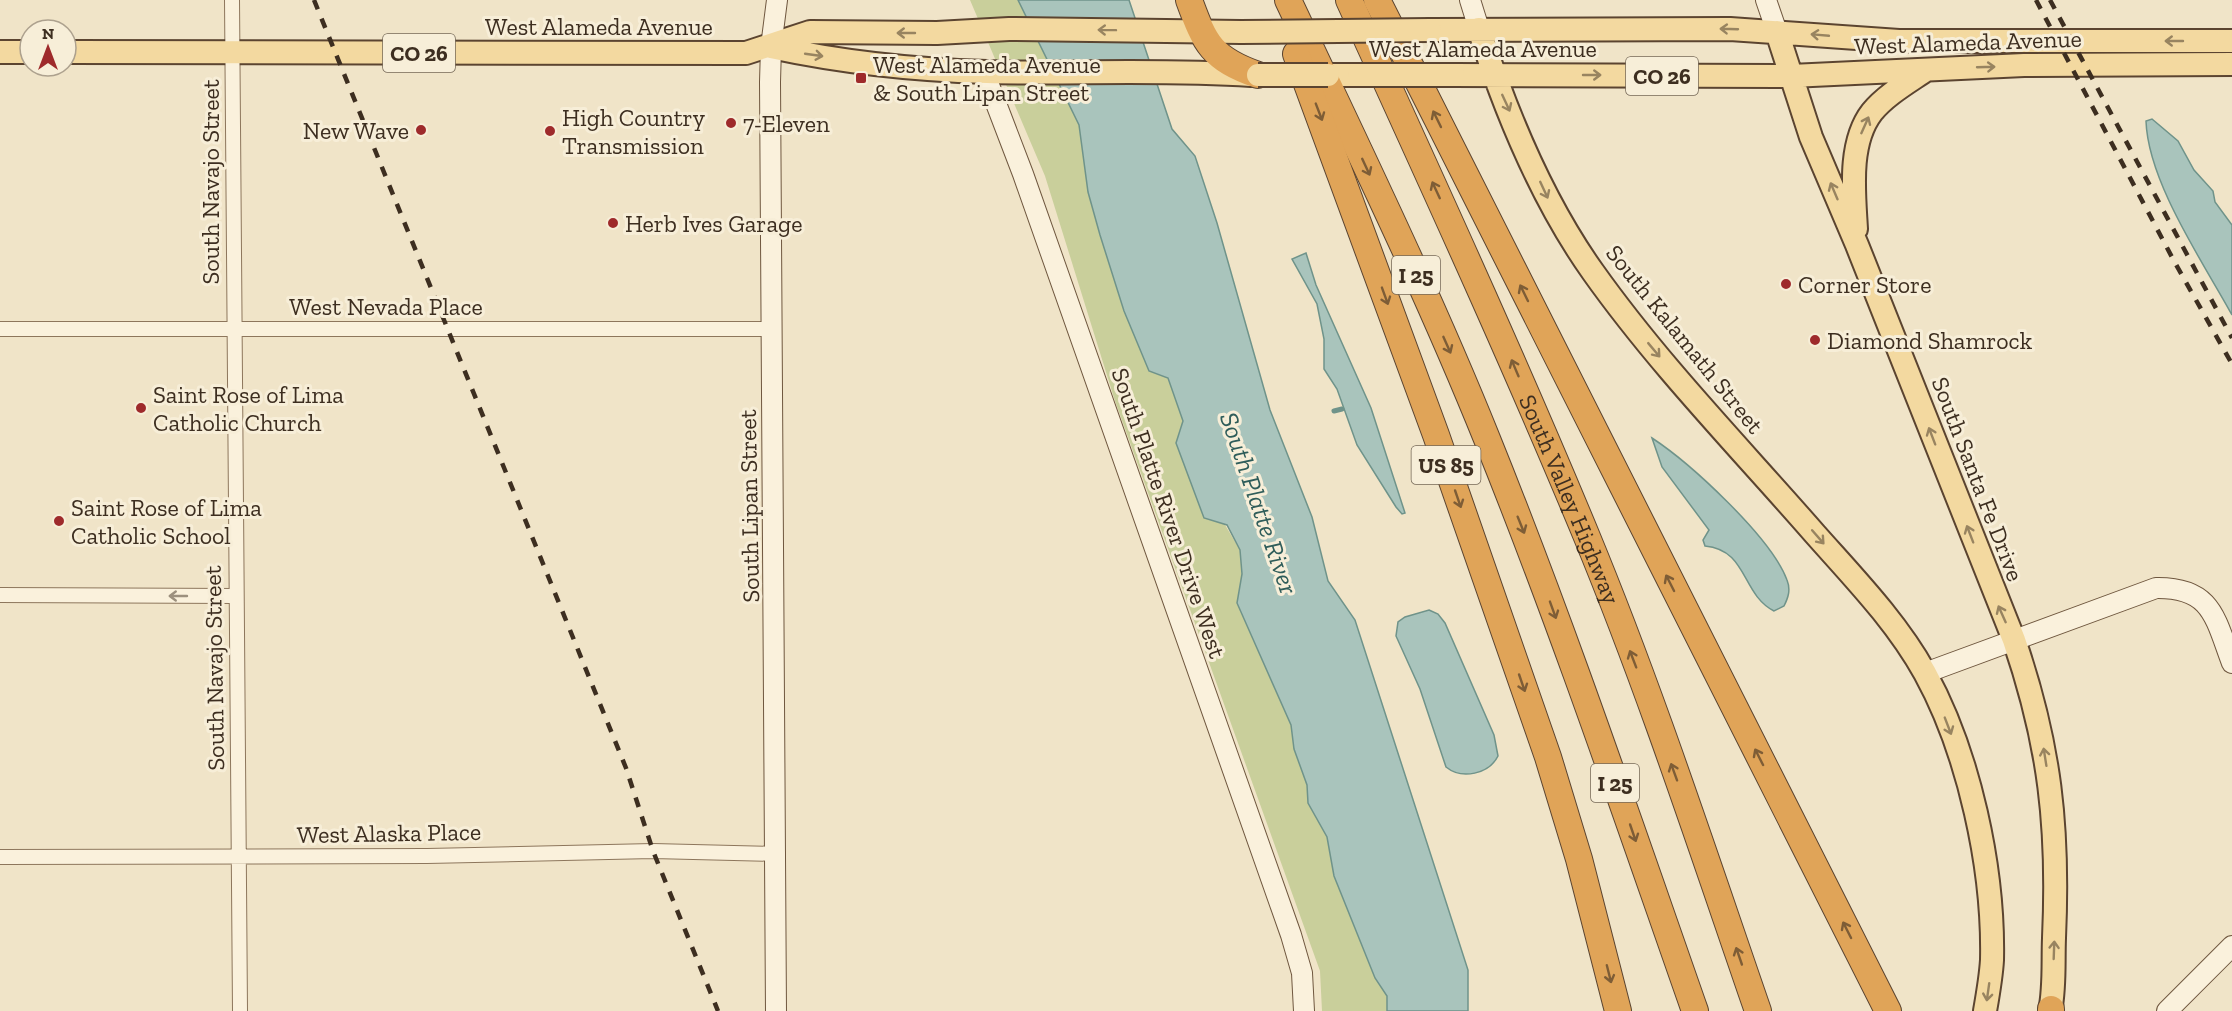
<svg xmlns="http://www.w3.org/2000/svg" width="2232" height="1011" font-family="'Zilla Slab',serif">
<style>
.green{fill:#c9cf9b}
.water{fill:#a9c4bc;stroke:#6f938a;stroke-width:1.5}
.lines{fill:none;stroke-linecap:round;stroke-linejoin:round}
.stream{stroke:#6f938a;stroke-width:5}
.street-casing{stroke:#8d765c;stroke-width:16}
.secondary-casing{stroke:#6f573f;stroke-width:22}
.primary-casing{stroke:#5b4430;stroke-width:26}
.highway-casing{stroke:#5b4430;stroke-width:28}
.street{stroke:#faf1dc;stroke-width:14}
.secondary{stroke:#faf1dc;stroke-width:20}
.primary{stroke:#f3d9a0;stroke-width:22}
.highway{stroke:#e0a458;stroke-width:26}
.rail{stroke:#3d2e20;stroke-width:4.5;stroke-dasharray:10 10;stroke-linecap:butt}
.primary-bridge-casing{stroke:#5b4430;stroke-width:26;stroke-linecap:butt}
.primary-bridge{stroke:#f3d9a0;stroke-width:22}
.oneway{stroke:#988460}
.oneway2{stroke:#7e5d36}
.oneway3{stroke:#9c907e}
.poi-dot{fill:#9e2a2b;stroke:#f7eed8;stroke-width:2}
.labels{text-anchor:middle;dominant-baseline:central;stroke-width:6;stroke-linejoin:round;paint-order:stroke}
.shield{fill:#f7eed8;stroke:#756857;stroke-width:1.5}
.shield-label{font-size:22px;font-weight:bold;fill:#3d2e20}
.street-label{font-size:24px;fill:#3d2e20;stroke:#f7eed8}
.poi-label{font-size:24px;fill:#3d2e20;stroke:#f7eed8;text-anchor:start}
.water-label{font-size:26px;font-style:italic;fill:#2f5d5a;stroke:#f7eed8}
</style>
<rect width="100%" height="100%" fill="#f0e4c8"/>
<path class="green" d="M970 0H1018L1079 125 1088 192 1100 235 1149 371 1168 378 1183 421 1176 443 1240 550 1242 574 1237 603 1291 725 1294 749 1307 785 1308 803 1327 837 1334 876 1375 978 1387 996V1011H1322L1320 971 1115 401 1045 176Z"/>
<path class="water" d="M1018 0H1129L1172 129 1195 156 1217 223 1270 410 1312 517 1328 581 1355 620 1468 970V1011H1387V996L1375 978 1334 876 1327 837 1308 803 1307 785 1294 749 1291 725 1237 603 1242 574 1240 550 1227 525 1204 518 1176 443 1183 421 1168 378 1149 371 1124 311 1100 235 1088 192 1079 125Z
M2152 119 2178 141 2194 170 2213 191 2215 202 2232 225V315C2203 262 2148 182 2146 121Z
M1306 253 1316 285 1371 408 1405 513 1402 514 1396 507 1357 445 1337 389 1324 369V339L1317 304 1292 259Z
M1652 438C1690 463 1771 537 1787 580 1791 590 1788 598 1784 606L1774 611C1741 594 1748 550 1705 546L1703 540 1709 530 1662 467Z
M1429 610 1438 614 1445 623 1494 735 1498 756C1489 774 1462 780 1446 767L1420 689 1396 636 1398 622 1405 617Z"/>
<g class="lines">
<path class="stream" d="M1334 411 1342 409"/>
<defs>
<path id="street" d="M232 0 240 1011
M0 329H772
M0 595 236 596
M0 857 427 856 653 851 778 854"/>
<path id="secondary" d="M1470 0 1479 29
M1766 0 1777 32
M984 72 1023 174 1291 935 1302 973 1304 1011
M1925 673 2156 588C2212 587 2215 618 2232 663
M776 1011 770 82 771 47 777 0
M2167 1011 2232 946"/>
<path id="primary" d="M1479 29C1506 113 1541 199 1593 272 1659 365 1740 448 1815 534 1854 578 1896 621 1925 673 1969 753 1994 868 1992 960 1991 977 1988 994 1985 1011
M1430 30 1730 29 1899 41H2232
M1777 32 1811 137 1857 245 2014 640C2050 745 2059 827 2054 938 2053 962 2055 988 2050 1011
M771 47C841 62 916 70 987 72 1075 74 1163 69 1251 75
M0 52H30
M66 52 746 53 810 32 937 33 1009 29 1241 32
M1328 75H1359
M1453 75 1791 76 2024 65 2232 64
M1856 229C1854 193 1848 143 1872 112 1886 95 1907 83 1926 70"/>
<g id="highway">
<path d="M1189 0C1205 44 1212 59 1258 75"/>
<path d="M1288 0C1356 145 1427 290 1487 439 1563 627 1628 820 1695 1011"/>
<path id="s1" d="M1349 0C1430 178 1512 356 1587 537 1651 692 1703 852 1758 1011"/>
<path d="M1377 0 1888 1011"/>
<path d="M1296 54 1436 435 1548 757 1579 859 1618 1011"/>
<path d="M2051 1009V1011"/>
</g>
</defs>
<use href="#street" class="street-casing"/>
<use href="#secondary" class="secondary-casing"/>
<use href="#primary" class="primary-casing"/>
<use href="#highway" class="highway-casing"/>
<use href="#street" class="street"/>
<use href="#secondary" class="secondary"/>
<use href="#primary" class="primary"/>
<use href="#highway" class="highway"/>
<path class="rail" d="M314 0 626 768 653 851 718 1011
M2036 0 2174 261 2232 364
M2050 0 2232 338"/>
<defs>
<path id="primary-bridge" d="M1241 32 1430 30
M1258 75H1328
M1359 75H1453"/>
</defs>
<use href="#primary-bridge" class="primary-bridge-casing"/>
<use href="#primary-bridge" class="primary-bridge"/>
</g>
<defs><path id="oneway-shaft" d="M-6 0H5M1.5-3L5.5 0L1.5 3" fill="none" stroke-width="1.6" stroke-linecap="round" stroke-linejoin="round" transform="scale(1.5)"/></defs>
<g class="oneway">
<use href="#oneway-shaft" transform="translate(1729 29) rotate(-178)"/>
<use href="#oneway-shaft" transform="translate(1107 30) rotate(-179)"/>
<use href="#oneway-shaft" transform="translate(906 33) rotate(-180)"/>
<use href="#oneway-shaft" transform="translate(1820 35) rotate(-175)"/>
<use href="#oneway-shaft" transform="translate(2174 41) rotate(180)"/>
<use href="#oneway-shaft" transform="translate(814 55) rotate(8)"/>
<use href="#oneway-shaft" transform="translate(1986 67) rotate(-2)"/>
<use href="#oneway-shaft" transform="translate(1592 75)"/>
<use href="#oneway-shaft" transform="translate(1506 103) rotate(65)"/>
<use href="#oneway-shaft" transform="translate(1865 125) rotate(-66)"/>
<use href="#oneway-shaft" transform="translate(1544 190) rotate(65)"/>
<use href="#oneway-shaft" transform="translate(1834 191) rotate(-113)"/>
<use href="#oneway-shaft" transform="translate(1654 350) rotate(50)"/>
<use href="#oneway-shaft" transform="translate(1932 436) rotate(-111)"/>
<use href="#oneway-shaft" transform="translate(1970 534) rotate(-111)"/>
<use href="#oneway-shaft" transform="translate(1818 537) rotate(49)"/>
<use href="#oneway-shaft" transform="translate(2002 614) rotate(-114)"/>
<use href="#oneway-shaft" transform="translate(1948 726) rotate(69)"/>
<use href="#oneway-shaft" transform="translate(2045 757) rotate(-99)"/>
<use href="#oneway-shaft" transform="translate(2054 950) rotate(-88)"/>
<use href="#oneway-shaft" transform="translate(1988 992) rotate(98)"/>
</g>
<g class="oneway2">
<use href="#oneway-shaft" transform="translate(1319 112) rotate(69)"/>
<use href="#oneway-shaft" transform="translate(1437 119) rotate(-116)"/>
<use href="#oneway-shaft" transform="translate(1366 167) rotate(65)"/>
<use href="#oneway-shaft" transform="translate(1436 190) rotate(-115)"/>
<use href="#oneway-shaft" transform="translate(1524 293) rotate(-116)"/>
<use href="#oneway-shaft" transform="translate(1385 296) rotate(70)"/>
<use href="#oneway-shaft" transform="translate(1447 345) rotate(66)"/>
<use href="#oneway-shaft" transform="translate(1515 368) rotate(-113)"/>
<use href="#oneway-shaft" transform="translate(1458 499) rotate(71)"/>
<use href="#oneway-shaft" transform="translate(1521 525) rotate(68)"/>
<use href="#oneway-shaft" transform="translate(1670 583) rotate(-117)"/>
<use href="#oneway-shaft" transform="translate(1553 610) rotate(70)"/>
<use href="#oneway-shaft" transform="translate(1633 659) rotate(-111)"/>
<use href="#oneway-shaft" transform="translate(1522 683) rotate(71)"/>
<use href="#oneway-shaft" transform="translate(1759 757) rotate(-117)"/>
<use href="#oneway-shaft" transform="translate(1674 772) rotate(-110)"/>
<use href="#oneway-shaft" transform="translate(1633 833) rotate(71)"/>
<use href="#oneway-shaft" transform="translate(1847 930) rotate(-117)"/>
<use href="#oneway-shaft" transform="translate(1739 956) rotate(-109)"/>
<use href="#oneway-shaft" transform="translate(1609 974) rotate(76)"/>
</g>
<use class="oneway3" href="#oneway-shaft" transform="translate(178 596) rotate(-180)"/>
<g class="poi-dot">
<rect x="855" y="72" width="12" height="12" rx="3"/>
<circle cx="731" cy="123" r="6"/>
<circle cx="421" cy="130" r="6"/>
<circle cx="550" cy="131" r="6"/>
<circle cx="613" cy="223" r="6"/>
<circle cx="1786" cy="284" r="6"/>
<circle cx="1815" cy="340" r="6"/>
<circle cx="141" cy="408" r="6"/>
<circle cx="59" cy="521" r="6"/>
</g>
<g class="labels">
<g class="shield">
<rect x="383" y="34" width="72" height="38" rx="4.5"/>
<rect x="1626" y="57" width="72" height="38" rx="4.5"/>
<rect x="1392" y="256" width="48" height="38" rx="4.5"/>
<rect x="1411.5" y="446" width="69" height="38" rx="4.5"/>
<rect x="1591" y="764" width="48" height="38" rx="4.5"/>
</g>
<g class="shield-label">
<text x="419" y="53">CO 26</text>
<text x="1662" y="76">CO 26</text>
<text x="1416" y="275">I 25</text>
<text x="1446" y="465">US 85</text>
<text x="1615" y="783">I 25</text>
</g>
<g class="street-label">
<text x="599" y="26">West Alameda Avenue</text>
<text transform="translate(1968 42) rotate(-2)">West Alameda Avenue</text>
<text x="1483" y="48">West Alameda Avenue</text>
<text transform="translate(210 182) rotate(-90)">South Navajo Street</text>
<text x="386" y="306">West Nevada Place</text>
<text transform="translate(1685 339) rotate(51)">South Kalamath Street</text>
<text transform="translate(1978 479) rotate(69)">South Santa Fe Drive</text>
<text stroke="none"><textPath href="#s1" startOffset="546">South Valley Highway</textPath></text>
<text transform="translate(749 506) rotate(-91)">South Lipan Street</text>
<text transform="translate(1169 513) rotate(71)">South Platte River Drive West</text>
<text transform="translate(214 668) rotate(-91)">South Navajo Street</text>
<text transform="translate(389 833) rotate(-1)">West Alaska Place</text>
</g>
<g class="poi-label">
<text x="873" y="64">West Alameda Avenue<tspan x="873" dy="28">&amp; South Lipan Street</tspan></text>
<text x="562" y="117">High Country<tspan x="562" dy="28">Transmission</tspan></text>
<text x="743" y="123">7-Eleven</text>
<text x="409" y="130" text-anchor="end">New Wave</text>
<text x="625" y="223">Herb Ives Garage</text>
<text x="1798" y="284">Corner Store</text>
<text x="1827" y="340">Diamond Shamrock</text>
<text x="153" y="394">Saint Rose of Lima<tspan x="153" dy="28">Catholic Church</tspan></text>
<text x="71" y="507">Saint Rose of Lima<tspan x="71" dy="28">Catholic School</tspan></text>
</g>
<g class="water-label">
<text transform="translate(1259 503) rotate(71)">South Platte River</text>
</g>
</g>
<g transform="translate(48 48)"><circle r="28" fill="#f7eed8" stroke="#ada18e" stroke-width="1.5"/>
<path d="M0-4.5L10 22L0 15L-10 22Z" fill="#9e2a2b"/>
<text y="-9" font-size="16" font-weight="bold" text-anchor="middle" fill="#3d2e20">N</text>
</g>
</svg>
